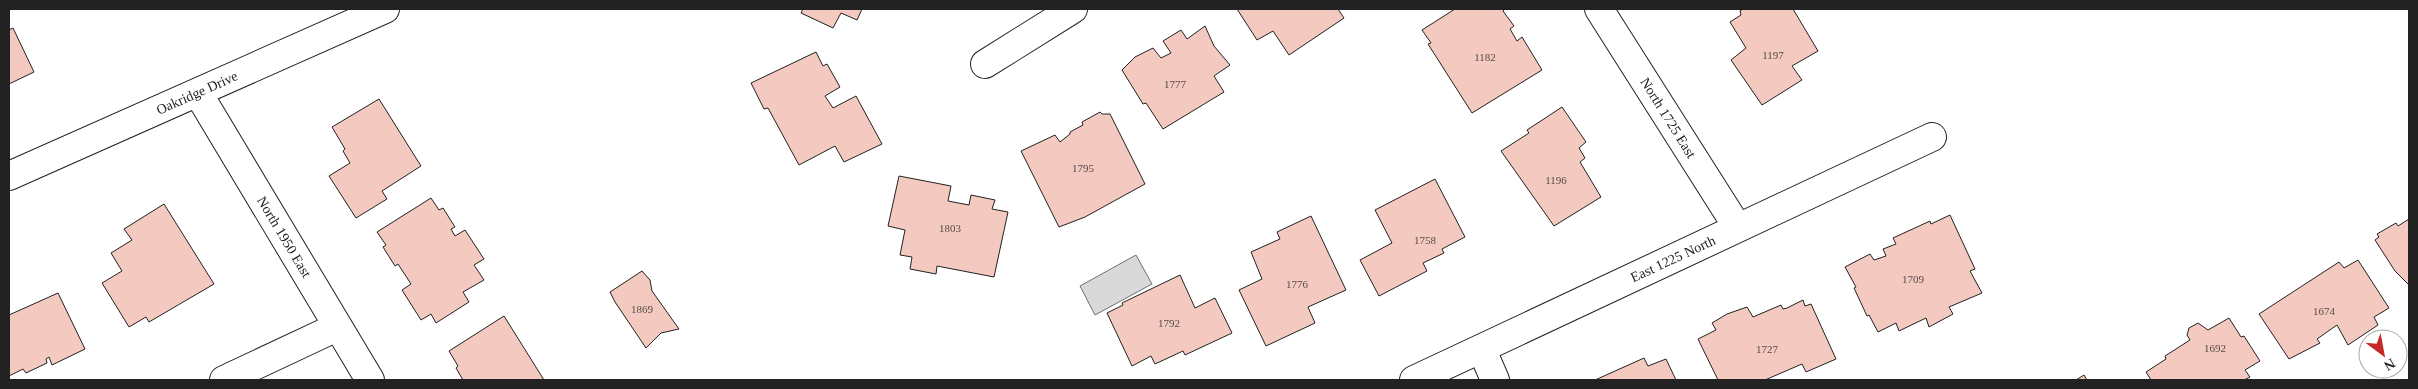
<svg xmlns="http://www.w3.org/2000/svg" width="2418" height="389" font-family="'Times New Roman',serif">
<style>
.water{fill:#d9d9d9;stroke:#6f6f6f}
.building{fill:#f3c9c0;stroke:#222}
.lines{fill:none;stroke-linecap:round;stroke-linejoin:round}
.street-casing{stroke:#222;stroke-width:30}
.secondary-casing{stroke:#222;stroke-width:30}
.street{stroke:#fff;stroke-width:28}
.secondary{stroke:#fff;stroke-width:28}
.labels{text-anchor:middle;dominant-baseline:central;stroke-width:4;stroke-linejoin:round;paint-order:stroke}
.number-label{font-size:11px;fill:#564c4a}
.street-label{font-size:14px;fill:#222;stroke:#fff}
</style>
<rect width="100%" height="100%" fill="#fff"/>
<path class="water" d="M1136 255 1152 284 1095 315 1080 286Z"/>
<path class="building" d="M803 9H862L857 20 841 13 833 28 801 13Z
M1237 9H1338L1344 18 1289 55 1273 31 1257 40Z
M1455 9H1505L1503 11 1514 26 1510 29 1517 41 1522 37 1542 70 1472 113 1428 44 1431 43 1422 30Z
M1743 9H1793L1818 51 1792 66 1802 80 1762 105 1731 60 1746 48 1730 22 1741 15 1740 11Z
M1205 26 1214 46 1230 65 1214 76 1224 92 1163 129 1146 103 1143 104 1122 70 1135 57 1153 48 1161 58 1171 53 1163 41 1181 30 1187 39Z
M13 28 34 72 9 84V30Z
M816 52 823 66 827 64 840 87 825 96 833 108 856 96 882 144 844 162 835 146 799 165 768 108 764 109 751 83Z
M379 99 421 166 382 191 387 199 356 218 329 176 350 163 343 151 345 149 332 127Z
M1562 107 1586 142 1579 148 1585 158 1580 162 1601 197 1554 226 1501 151 1529 133 1527 130Z
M1100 112 1102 114H1110L1145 184 1085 217 1059 227 1021 151 1055 135 1060 142 1070 134V132L1083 125 1082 122Z
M899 176 951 186 948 201 969 205 971 195 995 200 992 209 1008 212 994 277 937 266 936 274 910 269 912 257 900 255 905 230 888 226Z
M1435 179 1465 237 1442 249 1444 253 1423 263 1427 271 1379 296 1360 260 1392 243 1375 210Z
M431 198 439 210 443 208 455 227 451 229 455 236 465 230 484 259 474 265 484 280 463 292 469 302 436 323 431 314 421 320 402 290 411 284 398 264 395 266 383 247 386 245 377 232Z
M164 204 214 284 149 322 146 317 129 327 102 283 122 271 111 253 132 240 124 229Z
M1950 215 1975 269 1970 271 1982 293 1949 307 1953 314 1929 327 1926 318 1899 331 1896 323 1878 332 1869 315 1867 316 1854 288 1856 287 1845 267 1870 254 1874 260 1886 256 1883 249 1896 244 1893 238 1930 221 1931 224Z
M1311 216 1346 290 1308 307 1315 323 1266 346 1239 290 1262 279 1251 252 1280 239 1277 232Z
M2409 219V283L2408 284 2395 271 2375 240 2379 237 2377 234 2396 223 2398 226Z
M2358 260 2389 308 2374 317 2378 325 2348 345 2337 325 2317 339 2320 343 2289 359 2259 314 2339 262 2344 268Z
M642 271 650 280 652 291 679 329 661 333 646 348 615 302 610 292Z
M1180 275 1195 308 1215 298 1232 333 1185 355 1183 351 1155 364 1151 356 1132 366 1107 313 1123 305 1122 303Z
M58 293 85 349 52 365 49 357 46 359 47 363 26 373 23 369 9 376V315Z
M1803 300 1805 306 1811 304 1836 359 1806 372 1802 364 1765 380H1718L1698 339 1716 330 1712 323 1727 314 1747 307 1753 317 1781 305 1783 309 1787 308Z
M504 316 544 380H463L456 368 458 366 449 351Z
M2229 318 2241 337 2244 336 2260 361 2245 370 2250 377 2244 380H2151L2146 372 2166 359 2165 356 2190 340 2187 335 2189 328 2198 323 2208 330Z
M1644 358 1648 366 1666 359 1676 380H1595Z
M2084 375 2087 380H2076Z"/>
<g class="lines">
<defs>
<path id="street" d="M1599 9 1738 228
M985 64 1073 9
M198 93 370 380
M1482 350 1495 380
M224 380 337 327
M1414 380 1932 137"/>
<path id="secondary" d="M9 176 385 9"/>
</defs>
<use href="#street" class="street-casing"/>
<use href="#secondary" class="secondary-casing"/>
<use href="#street" class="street"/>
<use href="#secondary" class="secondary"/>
</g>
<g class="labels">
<g class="number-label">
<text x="1773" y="55">1197</text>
<text x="1485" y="57">1182</text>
<text x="1175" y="84">1777</text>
<text x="1083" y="168">1795</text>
<text x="1556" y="180">1196</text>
<text x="950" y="228">1803</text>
<text x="1425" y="240">1758</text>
<text x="1913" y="279">1709</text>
<text x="1297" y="284">1776</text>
<text x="642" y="309">1869</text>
<text x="2324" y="311">1674</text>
<text x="1169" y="323">1792</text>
<text x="2215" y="348">1692</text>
<text x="1767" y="349">1727</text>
</g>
<g class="street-label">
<text transform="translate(197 93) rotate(-24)">Oakridge Drive</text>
<text transform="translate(1668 118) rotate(58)">North 1725 East</text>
<text transform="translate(284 237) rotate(59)">North 1950 East</text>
<text transform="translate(1673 259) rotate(-25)">East 1225 North</text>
</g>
</g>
<rect width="2418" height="389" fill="none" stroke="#222222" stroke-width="20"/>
<g transform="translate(2383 354) rotate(148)"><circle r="24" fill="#ffffff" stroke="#a7a7a7"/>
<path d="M0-4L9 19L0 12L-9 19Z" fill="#c62828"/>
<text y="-8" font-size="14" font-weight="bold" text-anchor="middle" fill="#222222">N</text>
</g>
</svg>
